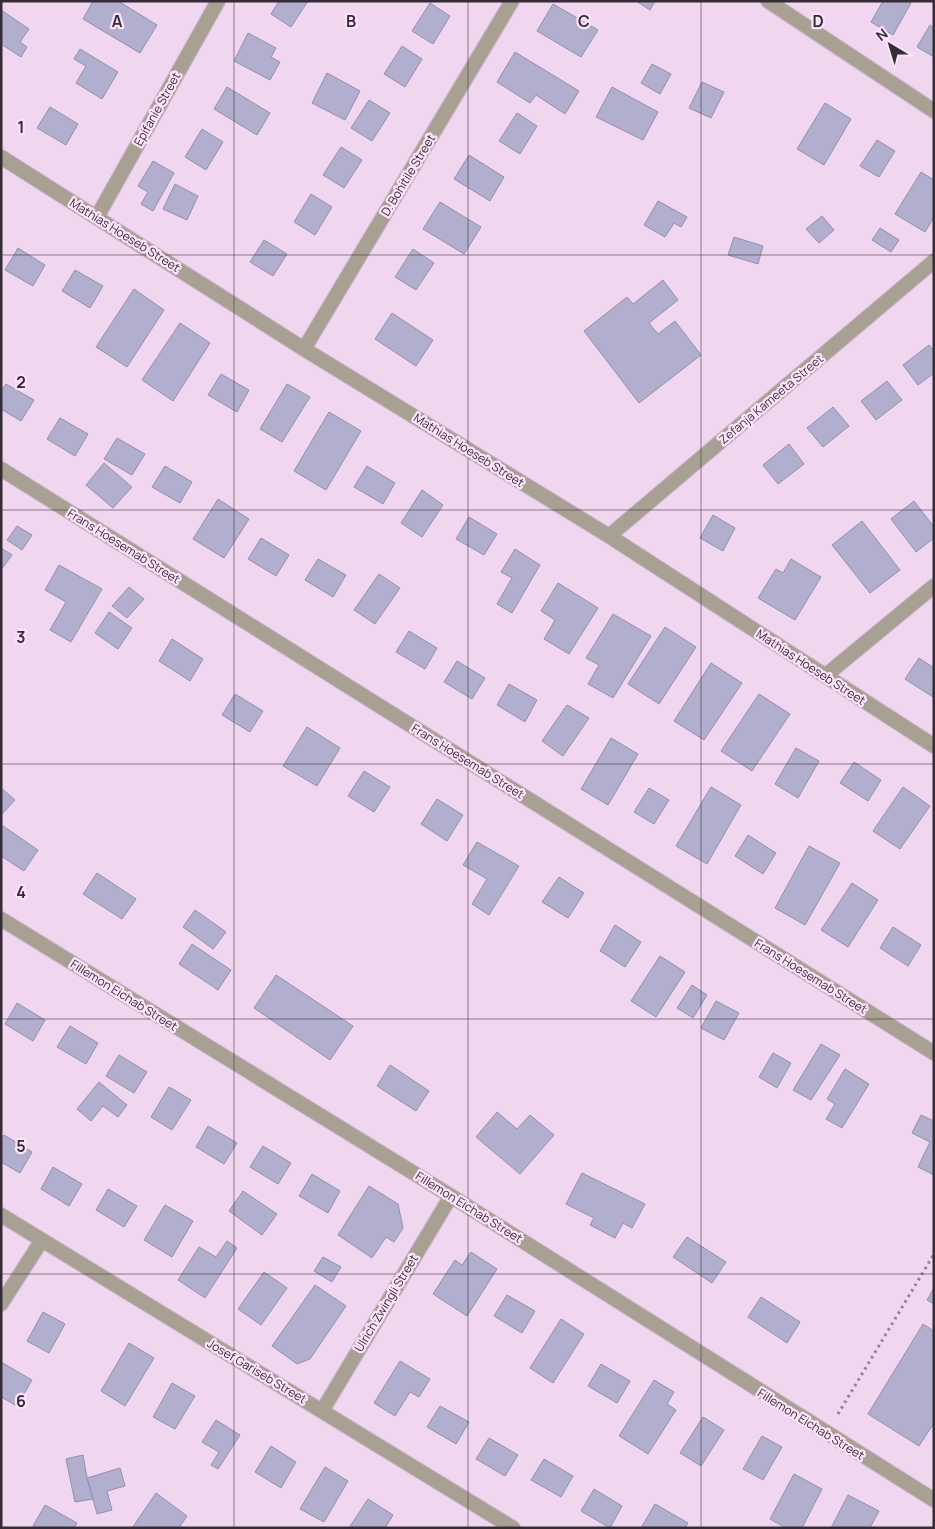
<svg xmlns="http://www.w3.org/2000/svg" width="935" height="1529" font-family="Manrope,sans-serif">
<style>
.building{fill:#b1aece;stroke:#9290af}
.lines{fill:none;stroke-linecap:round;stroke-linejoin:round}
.minor-casing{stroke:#ccb4cb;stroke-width:16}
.path{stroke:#938092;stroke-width:3;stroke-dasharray:2.5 4;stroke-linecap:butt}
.minor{stroke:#a7a093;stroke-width:14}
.grid{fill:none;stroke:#362c36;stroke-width:1;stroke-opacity:0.55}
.labels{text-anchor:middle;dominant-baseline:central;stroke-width:4.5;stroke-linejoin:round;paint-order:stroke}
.street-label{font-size:12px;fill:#362c36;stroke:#fee3fd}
.grid-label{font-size:16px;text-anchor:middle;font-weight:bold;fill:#362c36;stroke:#fee3fd;stroke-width:4.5;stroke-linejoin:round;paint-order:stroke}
</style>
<rect width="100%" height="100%" fill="#f1d6f0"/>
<path class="building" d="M93 1H118L157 25 140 53 83 19Z
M279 1H308L291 27 271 14Z
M636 1H655L650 10Z
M883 1H908L911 3 893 35 871 22Z
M430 3 450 16 433 44 412 31Z
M553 4 598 30 581 57 537 31Z
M1 10 29 29 20 42 27 47 21 57 1 44Z
M930 25 934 28V57L917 47Z
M248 33 276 48 271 57 280 62 270 80 234 61Z
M402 46 422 59 405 87 384 74Z
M80 49 118 72 102 99 76 83 86 66 74 59Z
M515 52 579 91 565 114 536 95 530 103 497 82Z
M652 64 671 74 660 94 641 83Z
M327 73 360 91 345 120 312 103Z
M702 82 724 92 711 118 689 108Z
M227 87 270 113 257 135 214 109Z
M612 87 658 112 643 140 596 117Z
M369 100 390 113 372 141 351 128Z
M825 103 851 119 824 165 797 149Z
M50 107 78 124 66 145 37 128Z
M517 113 537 126 520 154 499 141Z
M202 129 223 142 206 170 185 157Z
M877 140 895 151 879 177 860 166Z
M341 147 362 160 344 188 323 175Z
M469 155 504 177 490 201 454 179Z
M153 161 174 173 153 211 141 204 148 192 138 186Z
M921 172 934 180V217L925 232 895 214Z
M175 184 198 196 187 220 163 209Z
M311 194 332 207 315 235 294 222Z
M658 201 687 217 681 227 674 223 665 237 644 225Z
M440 202 481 227 464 254 423 229Z
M822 216 834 230 819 243 806 229Z
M880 228 899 240 891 252 872 240Z
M734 237 763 246 758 264 728 255Z
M264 240 287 254 273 276 250 262Z
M18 248 45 265 33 286 5 270Z
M413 249 434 263 416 290 395 277Z
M75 270 103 286 90 308 62 291Z
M663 280 678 300 649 323 658 334 675 321 701 355 639 403 584 331 627 297 633 304Z
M134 289 164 310 127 367 96 347Z
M392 313 433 340 416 366 375 339Z
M180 323 210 343 173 401 142 380Z
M929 345 934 351V373L918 385 903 365Z
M221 374 249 390 237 412 208 395Z
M887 381 902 400 876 420 861 401Z
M6 384 34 400 21 421 1 409V391Z
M287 384 310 397 282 442 260 429Z
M833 407 849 426 823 447 807 428Z
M329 412 361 431 326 490 294 471Z
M60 418 88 434 75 456 47 439Z
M117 438 145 454 132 475 104 459Z
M789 444 804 464 778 484 763 465Z
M104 463 132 487 113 508 86 485Z
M165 466 192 482 180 503 152 487Z
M367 466 395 483 383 504 354 487Z
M422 490 443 505 422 537 401 523Z
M218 499 249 519 224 558 193 539Z
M914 501 934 527V538L916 552 891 519Z
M713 515 735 528 723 551 700 538Z
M469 517 497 534 484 555 456 539Z
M862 521 900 570 870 593 832 545Z
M17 526 32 535 22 550 7 540Z
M261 538 289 555 276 576 248 559Z
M1 548 12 555 1 570Z
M515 549 540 565 512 613 497 604 512 578 501 572Z
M318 559 346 575 333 597 305 580Z
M791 559 821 577 795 620 758 598 776 569 783 573Z
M59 565 102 589 71 642 50 630 66 602 45 590Z
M379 574 400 588 375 624 354 610Z
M558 583 598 608 569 654 544 639 555 620 541 611Z
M129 587 144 599 127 618 112 606Z
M109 612 132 628 118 649 95 633Z
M613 614 651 636 613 698 588 684 599 665 586 658Z
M665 627 696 647 659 704 628 684Z
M409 631 437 648 425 669 396 652Z
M172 639 203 659 190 681 159 661Z
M919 658 934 668 933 697 905 679Z
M457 661 485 678 472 699 444 682Z
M711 663 742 683 704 740 674 721Z
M509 684 537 700 525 722 497 705Z
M235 694 263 711 250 732 222 715Z
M759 694 790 714 752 771 721 751Z
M567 705 589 718 563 756 542 741Z
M307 727 340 748 317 786 283 766Z
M611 738 638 754 608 805 581 789Z
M796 748 819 761 798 798 775 784Z
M854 762 881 780 868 801 840 783Z
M364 771 390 787 374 812 348 796Z
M711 787 741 805 707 864 676 846Z
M903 787 930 806 900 849 873 831Z
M1 788 15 800 1 815Z
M649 788 669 800 654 824 634 812Z
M437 799 463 815 447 841 421 824Z
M3 826 38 850 24 871 1 856V828Z
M748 835 776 853 763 874 735 856Z
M477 842 519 866 489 915 472 904 487 879 463 865Z
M809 846 840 863 805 925 775 908Z
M97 873 136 899 122 919 83 894Z
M559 877 584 893 568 918 542 902Z
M852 883 878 900 848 947 821 930Z
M195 910 226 932 213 949 183 927Z
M615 925 641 942 625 967 600 951Z
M893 927 921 945 908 966 880 948Z
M192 944 231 970 218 990 179 964Z
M660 956 685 972 656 1017 631 1001Z
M276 975 353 1026 330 1060 254 1008Z
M692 985 707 995 693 1018 677 1008Z
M716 1001 739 1013 724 1040 701 1028Z
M17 1003 45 1020 33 1041 5 1024Z
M70 1026 98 1043 86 1064 57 1047Z
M821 1044 840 1055 811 1100 793 1090Z
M773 1053 791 1063 777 1088 759 1077Z
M119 1055 147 1072 134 1093 106 1076Z
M390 1065 429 1091 416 1111 377 1086Z
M845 1069 869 1084 842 1128 826 1119 835 1104 827 1099Z
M99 1082 127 1105 118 1117 103 1106 91 1121 77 1109Z
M169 1087 191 1100 172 1130 151 1117Z
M497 1112 517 1129 530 1115 554 1135 520 1174 476 1137Z
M921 1115 934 1121V1175L918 1167 930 1142 912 1133Z
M208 1126 237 1143 224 1164 196 1147Z
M4 1135 32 1152 20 1173 1 1162V1139Z
M263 1146 291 1163 278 1184 250 1167Z
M53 1167 82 1184 69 1206 41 1189Z
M582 1173 645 1204 632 1228 623 1223 615 1238 590 1225 594 1218 566 1204Z
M312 1174 340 1191 328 1213 299 1196Z
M369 1186 398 1204 403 1228 394 1242 386 1237 372 1258 338 1235Z
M108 1189 137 1206 124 1227 96 1210Z
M243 1191 277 1214 262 1235 229 1211Z
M165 1205 193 1221 172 1257 144 1240Z
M687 1237 726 1262 712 1283 673 1257Z
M227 1241 237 1248 205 1298 178 1280 199 1247 216 1257Z
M471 1252 497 1269 467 1316 433 1294 455 1260 462 1265Z
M323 1257 341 1267 332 1282 314 1271Z
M264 1272 287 1288 261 1325 238 1309Z
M315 1285 346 1306 310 1359 297 1364 272 1346Z
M934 1288V1304L927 1300Z
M507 1295 535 1311 522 1333 494 1316Z
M761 1297 800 1322 787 1343 748 1317Z
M43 1312 65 1324 49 1353 27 1341Z
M561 1319 584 1334 553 1383 530 1368Z
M923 1324 934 1331V1423L919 1446 868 1414Z
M129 1343 154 1358 125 1406 101 1391Z
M400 1361 430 1379 419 1397 410 1392 395 1416 374 1403Z
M1 1362 32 1380 17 1406 1 1397Z
M601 1364 630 1381 617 1403 588 1386Z
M654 1380 674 1392 667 1404 676 1410 648 1454 619 1436Z
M172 1383 195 1396 175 1429 153 1417Z
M440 1406 469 1422 456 1444 427 1427Z
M703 1417 724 1430 701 1466 680 1453Z
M216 1420 240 1435 218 1469 211 1465 219 1452 202 1442Z
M762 1436 782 1447 763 1480 743 1469Z
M489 1438 518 1455 505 1476 476 1459Z
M271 1446 296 1462 281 1488 255 1472Z
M83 1455 87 1478 93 1499 75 1502 66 1459Z
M544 1459 573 1476 561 1497 531 1480Z
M325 1467 348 1481 324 1522 300 1509Z
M120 1468 125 1486 107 1491 112 1510 97 1514 87 1478Z
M794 1474 822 1489 802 1528H786L770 1519Z
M594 1489 622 1506 610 1528 581 1511Z
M156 1493 187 1516 179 1528H132Z
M848 1495 879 1511 870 1528H831Z
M368 1499 393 1515 385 1528H349Z
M655 1504 688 1523 685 1528H641Z
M45 1505 77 1523 74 1528H37L33 1526Z"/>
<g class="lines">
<defs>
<path id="minor" d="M768 1 934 111
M1 157 304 349 609 536 934 746
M97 217 218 1
M304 349 512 1
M1 469 934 1053
M609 536 934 261
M825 676 934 586
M1 919 451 1196 934 1500
M1 1215 513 1528
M1 1304 42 1240
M322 1411 451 1196"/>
</defs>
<use href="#minor" class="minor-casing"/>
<path class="path" d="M838 1414 934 1254"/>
<use href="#minor" class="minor"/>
</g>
<path class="grid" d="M234 1V1528M468 1V1528M701 1V1528M1 255H934M1 510H934M1 764H934M1 1019H934M1 1274H934"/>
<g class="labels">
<g class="street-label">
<text transform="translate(157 109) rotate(-61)">Epifanie Street</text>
<text transform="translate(408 175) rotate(-59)">D. Bohitile Street</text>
<text transform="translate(125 235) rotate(32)">Mathias Hoeseb Street</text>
<text transform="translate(771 399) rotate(-40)">Zefanja Kameeta Street</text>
<text transform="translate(469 450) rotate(32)">Mathias Hoeseb Street</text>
<text transform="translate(124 546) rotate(32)">Frans Hoesemab Street</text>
<text transform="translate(811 667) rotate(33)">Mathias Hoeseb Street</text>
<text transform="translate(468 761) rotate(32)">Frans Hoesemab Street</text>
<text transform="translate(811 976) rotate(32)">Frans Hoesemab Street</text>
<text transform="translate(124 995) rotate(32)">Fillemon Eichab Street</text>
<text transform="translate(469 1207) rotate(32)">Fillemon Eichab Street</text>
<text transform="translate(386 1303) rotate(-59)">Ulrich Zwingli Street</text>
<text transform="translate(257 1371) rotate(31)">Josef Gariseb Street</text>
<text transform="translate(811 1424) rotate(32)">Fillemon Eichab Street</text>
</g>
</g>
<g class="grid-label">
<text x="117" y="27">A</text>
<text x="351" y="27">B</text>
<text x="584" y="27">C</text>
<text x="818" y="27">D</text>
<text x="21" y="133">1</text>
<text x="21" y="388">2</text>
<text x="21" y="643">3</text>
<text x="21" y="898">4</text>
<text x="21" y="1152">5</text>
<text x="21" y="1407">6</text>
</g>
<rect width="935" height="1529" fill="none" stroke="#362c36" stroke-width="5"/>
<g transform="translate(890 45) rotate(322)" stroke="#fee3fd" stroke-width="4" paint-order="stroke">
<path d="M0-4L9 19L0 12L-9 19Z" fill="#362c36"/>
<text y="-8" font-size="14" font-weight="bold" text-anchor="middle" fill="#362c36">N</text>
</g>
</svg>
